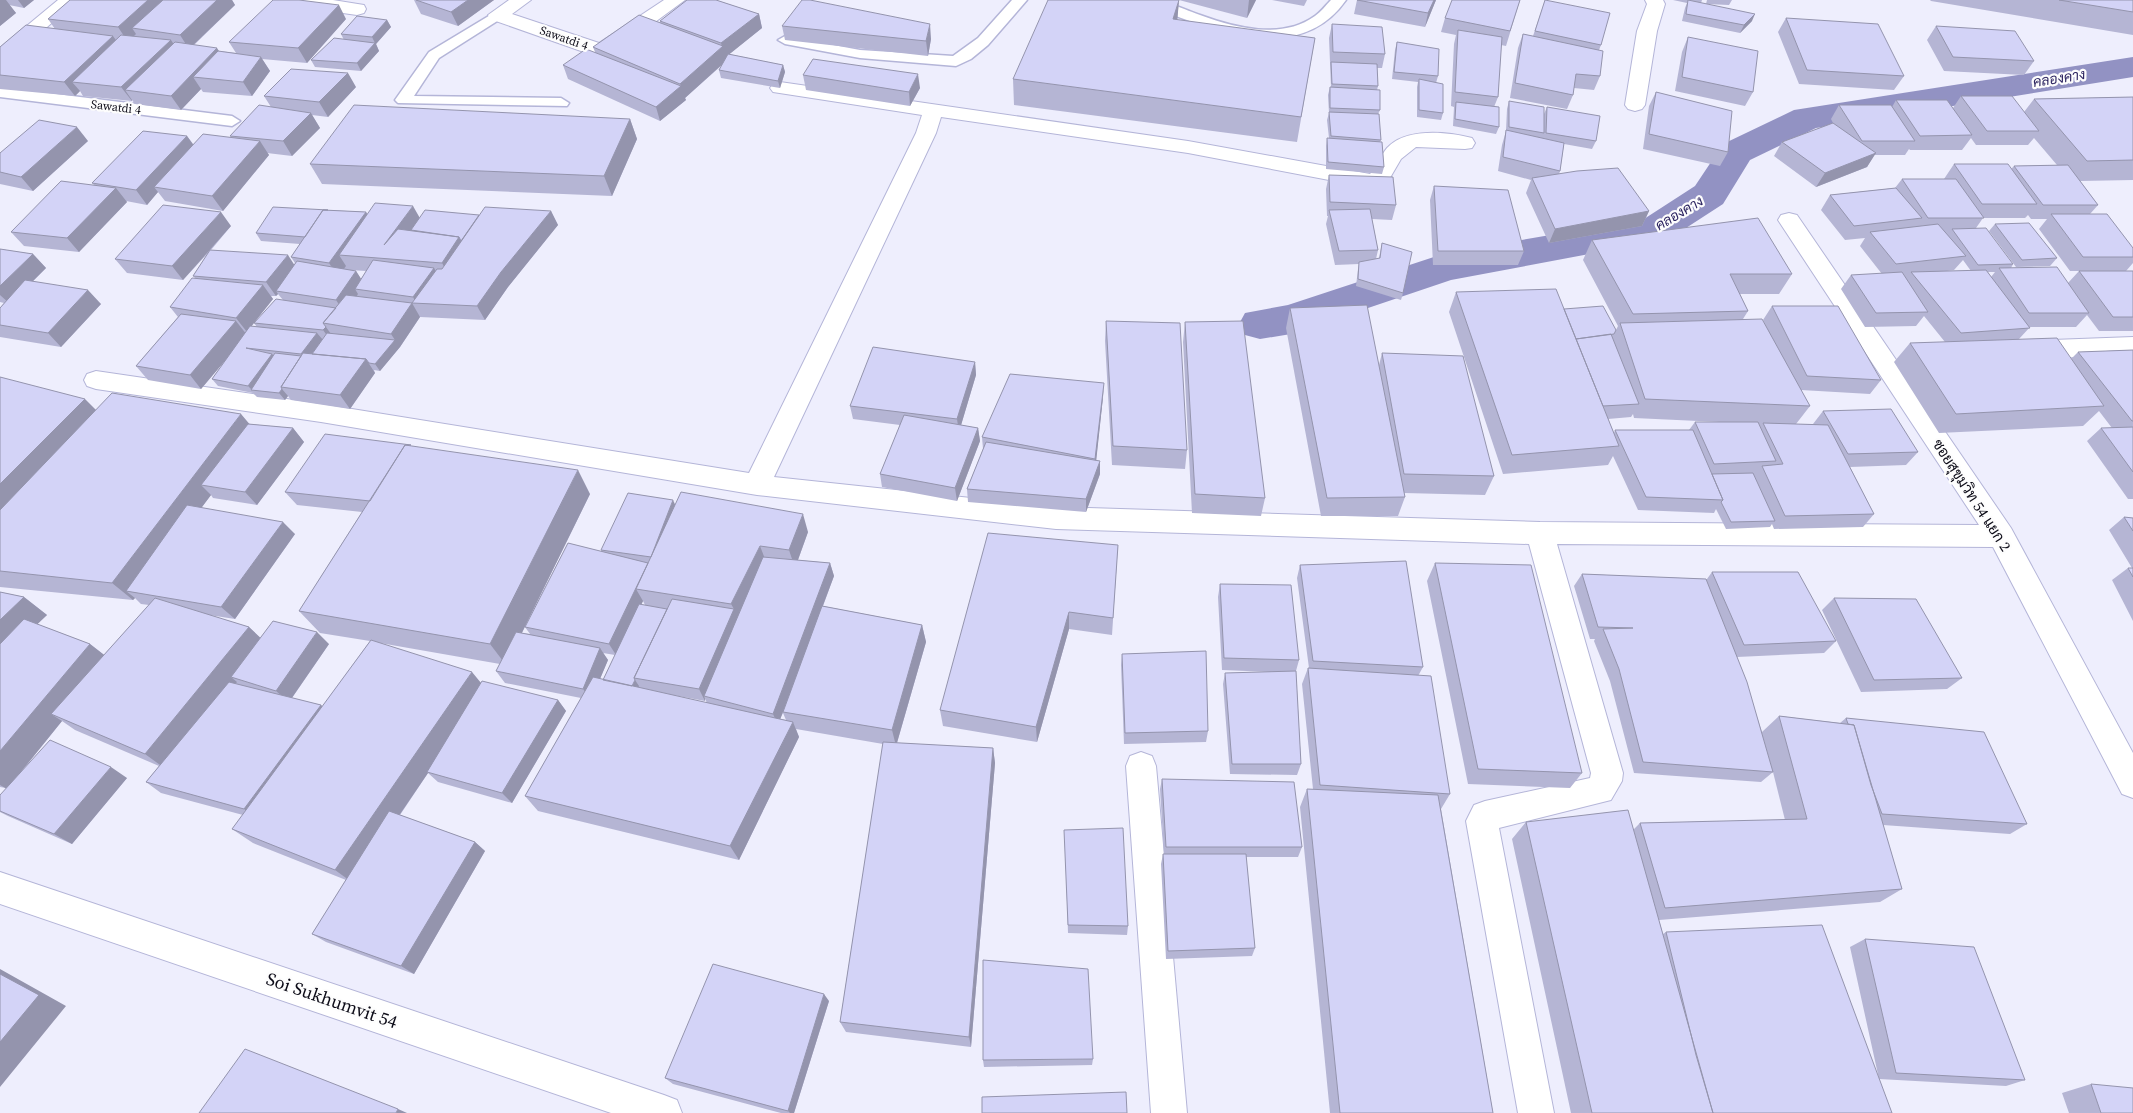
<svg xmlns="http://www.w3.org/2000/svg" width="2133" height="1113" font-family="'Source Serif 4',Sarabun,serif">
<style>
.lines{fill:none;stroke-linecap:round;stroke-linejoin:round}
.canal{fill:#9292c3;fill-rule:evenodd}
.lane-casing{stroke:#b4b5d8;stroke-width:3}
.street-casing{stroke:#b4b5d8;stroke-width:2}
.lane{fill:#fff;fill-rule:evenodd}
.street{fill:#fff;fill-rule:evenodd}
.wall{fill:#b5b5d4;fill-rule:evenodd}
.shaded-wall{fill:#9494ad}
.building{fill:#d3d3f7;stroke:#9494ad}
.labels{text-anchor:middle;dominant-baseline:central;stroke-width:4.5;stroke-linejoin:round;paint-order:stroke}
.far-street-label{font-size:12px;fill:#0c0b17;stroke:#fdfdfd}
.far-water-label{font-size:14px;font-style:italic;fill:#2c2460;stroke:#fdfdfd}
.street-label{font-size:15px;fill:#0c0b17;stroke:#fdfdfd}
.near-street-label{font-size:18px;fill:#0c0b17;stroke:#fdfdfd}
</style>
<rect width="100%" height="100%" fill="#eeeefd"/>
<g class="lines">
<path class="canal" d="M2133 57V77L1816 128 1750 160 1723 204 1669 239 1451 280 1291 334 1260 339 1245 335 1239 324 1245 313 1288 305 1446 253 1644 219 1695 186 1723 144 1794 110Z"/>
<defs>
<path id="lane" d="M1012 0H1027L988 45 971 59 956 66 860 58 785 44 778 40 785 36 860 50 953 56 978 38Z
M1142 0C1166 0 1178 7 1200 15 1235 28 1282 40 1315 16 1321 12 1326 5 1331 0H1346C1298 69 1205 28 1144 3Z
M497 11 504 15 502 18 439 58 414 96 561 98 569 103 567 106 398 103 395 100 429 52Z
M0 87 232 116 240 121 232 126 0 97Z"/>
<path id="street" d="M58 0H78L7 62 0 64V48Z
M284 0H333L364 5 366 9 364 13 357 15 293 6 286 4Z
M509 0H531L512 14 599 43 664 0H685L617 50 599 55 581 51 490 19 488 15Z
M1645 0H1663L1665 4 1657 31 1645 105 1642 109 1635 111 1628 109 1625 105 1637 31 1647 4Z
M780 82 1188 141 1370 174C1377 168 1380 156 1387 148 1406 127 1448 132 1472 138L1475 143 1472 148 1465 149 1416 147 1401 159 1387 183 1371 188 1188 153 941 117 936 133 774 477 1056 507 1540 522 1979 525 1778 220 1781 215 1789 213 1797 215 2011 528 2133 753V798L2122 794 1993 547 1557 544 1623 773 1622 781 1611 800 1499 828 1554 1113H1518L1466 821 1474 805 1485 801 1590 778 1591 773 1529 544 1056 529 757 495 321 422 96 389 87 386 84 380 87 374 96 371 321 404 749 473 916 133 922 115 773 92 770 88 773 84Z
M2133 337V355L2027 359 2018 356 2015 350 2018 344 2027 341Z
M1141 752 1152 756 1156 766 1187 1113H1151L1126 766 1130 756Z
M0 872 664 1095 677 1100 682 1113H611L0 904Z"/>
</defs>
<use href="#lane" class="lane-casing"/>
<use href="#street" class="street-casing"/>
<use href="#lane" class="lane"/>
<use href="#street" class="street"/>
</g>
<path class="wall" d="M0 0H34L24 8 9 5 16 13 0 26Z
M70 0H232L235 5 194 45 219 51 236 53 229 42 346 19 307 63 262 59 270 71 252 96 203 92 201 89 181 110 135 104 132 100V101L83 96 80 91 75 96 0 89V47L55 29 48 19Z
M414 0H494L458 26 421 14Z
M686 0H716L759 14 762 28 729 54 783 65 785 72 780 88 721 78 719 70 722 65 685 98 686 100 660 121 568 79 563 65 595 52 593 47 660 23V21L687 0Z
M1179 0 1177 20 1315 38 1297 142 1014 105 1013 79Z
M1179 0H1256L1247 18Z
M1272 0H1307L1304 6Z
M1357 0H1436L1425 27 1354 14Z
M1520 0 1506 46 1501 45 1498 97 1494 107 1499 127 1496 134 1453 126 1454 107 1451 106 1454 44 1456 35 1441 32 1445 18Z
M1545 0 1601 45 1599 50 1600 76 1594 90 1574 88 1573 95 1567 109 1510 98 1518 48 1523 34 1533 36Z
M1673 0H1702L1701 3 1752 21 1740 33 1682 21 1685 8 1687 3Z
M1707 0H1732L1729 5 1706 4Z
M1930 0H2133V35L1931 1Z
M1786 18 1904 76 1894 90 1799 84 1778 32Z
M387 20 391 27 376 44 379 51 361 71 315 67 311 60 344 40 341 34Z
M1332 24 1385 54 1382 68H1377L1378 86 1377 90 1380 110 1378 114 1381 140 1380 142 1384 167 1382 174 1326 169V146L1327 138H1329L1327 120 1329 113 1328 95 1330 87H1331L1329 38Z
M782 26 931 39 928 56 785 40Z
M1936 26 2034 61 2024 75 1944 71 1927 40Z
M1688 37 1753 92 1745 106 1675 91 1682 52Z
M1397 42 1438 76 1436 83 1443 113 1441 120 1417 117V87L1418 82 1392 79 1395 50Z
M803 75 920 88 910 106 806 90Z
M356 87 328 117 312 115 320 128 292 156 267 153 269 155 223 211 165 201 158 192 147 205 126 201 127 202 79 252 24 246 11 232 94 185 92 183 187 136 193 144 231 137 230 136 271 107 264 96Z
M1656 92 1728 152 1720 166 1643 149 1649 106Z
M1961 96 2024 112 2034 99 2133 97V180L2080 181 2098 205 2090 214 2133 248V263L2126 271H2133V331H2099L2087 315 2076 327H2030L2019 339 2071 359 2078 352 2133 350V499H2128L2087 441 2101 428H2112L2099 411 2083 426 1939 433 1894 362 1910 343 1945 342 1924 316 1916 326 1865 327 1841 289 1851 275 1882 274 1860 246 1865 238 1845 240 1821 210 1830 195 1895 188 1902 179H1944L1954 164 2011 169 2014 166 2057 165 2034 138 2028 145H1976L1971 138 1962 150H1910L1909 149 1905 155H1874L1867 167 1816 187 1774 156 1782 142 1833 123 1831 119 1839 105 1892 107 1896 100 1953 108ZM2028 215 2031 219H2047L2039 229 2070 271H2079L2068 283 2011 268 2013 264 1976 228 1983 218H2025ZM1963 260 1971 271 1940 272 1954 270ZM1988 272H1995L1991 277Z
M1509 101 1544 126V114L1547 107 1596 141 1592 149 1564 144 1560 171 1559 174 1649 211 1642 226 1549 243 1526 193 1531 180 1498 171 1502 145 1506 131 1507 109Z
M630 119 637 139 612 196 322 184 310 164Z
M88 141 33 191 0 184V153Z
M1329 175 1396 205 1392 220 1372 219 1378 250 1376 259 1379 258 1382 243 1403 293 1401 300 1356 286 1358 269 1359 264 1335 265 1326 224 1328 216H1327L1326 189Z
M1434 186 1524 251 1518 265H1433L1430 200Z
M328 210H329L366 212 367 214 419 218 479 215 551 211 558 225 508 287 485 320 420 317 417 311 420 317 400 347 380 371 374 370 375 373 350 409 291 400 288 396 285 400 257 397 253 393 218 386 212 379 226 359 201 389 148 380 136 366 178 317 170 307 195 278 193 276 208 253 183 280 127 273 115 259 231 226 211 250 294 265 295 263 291 257 300 244 261 241 256 233ZM350 270 366 271 361 279 356 271ZM278 294 283 300 254 323 257 327 251 326 273 299 271 296H276Z
M1995 224 2057 258 2050 266 2016 267 1989 231Z
M1592 240 1792 274 1779 294H1740L1748 311 1743 319 1767 329 1763 320 1772 306 1881 380 1870 394 1801 390 1810 406 1796 424H1813L1823 411 1918 452 1906 465 1850 467 1874 514 1863 527 1774 529 1772 524 1770 527 1726 529 1716 509 1714 513 1638 510 1613 456 1608 465 1503 474 1449 312 1456 292 1564 309 1616 330 1618 326 1583 260ZM1633 414 1634 418 1720 422H1695L1689 430H1615L1614 433 1608 419 1631 417Z
M0 249 33 254 46 268 33 281 101 304 61 347 0 337V308L4 303 0 302Z
M1290 308 1379 365 1382 353 1494 476 1485 495 1404 493 1405 497 1398 516H1321L1286 328Z
M1106 321 1187 450 1185 469 1112 465 1105 341Z
M1185 322 1265 498 1261 516 1192 513 1183 342Z
M975 362 976 375 961 425 978 428 980 441 957 501 882 487 880 474 900 425 853 419 850 406Z
M0 377 96 410 293 428 304 442 257 505 213 498 211 495 201 508 295 534 235 619 209 615 249 627 260 638 329 644 292 698 321 705 322 707 370 641 320 633 299 611 362 512 297 505 285 492 412 446 590 494 522 633 530 634 525 627 602 552 601 550 675 505 808 532 798 560 830 563 834 576 823 606 922 625 926 642 897 743 993 748 995 763 971 1047 846 1032 840 1022 883 744 796 729 799 737 739 860 538 811 525 796 581 698 505 683 496 671 500 664 380 643 481 683 558 700 566 711 512 803 438 782 428 773 400 815 475 842 485 851 414 974 326 942 312 934 346 880 253 843 232 829 243 815 161 793 146 782 159 766 75 730 62 721 22 771 127 778 72 844 8 816 0 812 6 788 0 787V592L24 597 47 615 37 624 90 644 104 655 149 605 141 604 135 598 133 600 0 587ZM643 601 645 605H641ZM603 653 615 655 603 680 600 679 608 660ZM673 695 705 701V699L707 703ZM783 713 786 720 780 719Z
M1103 397 1096 460 1100 474 1086 512 968 502 967 489 983 449 982 437Z
M2124 517 2133 518V621L2112 580 2128 568H2132L2109 530Z
M1118 545 1112 635 1069 629 1037 742 943 726 940 710Z
M1435 563 1582 773 1570 788 1468 784 1427 581Z
M1300 565 1423 667 1418 676 1450 794 1441 809 1493 1113H1330L1300 807 1307 789H1313L1302 684 1308 668H1309L1297 578Z
M1712 572 1836 641 1824 653 1737 657 1762 732 1779 716 1840 723 1846 718 2027 824 2010 834 1883 825 1902 889 1880 902 1659 920 1663 934 1666 932 1892 1113H1571L1512 839 1526 822 1633 830 1640 823 1785 820 1773 772 1761 782 1634 773 1610 681 1594 641 1595 639H1590L1574 586 1582 574 1707 579Z
M1220 584 1299 660 1296 671 1301 764 1297 775 1230 774 1223 684 1225 673 1274 672 1222 670 1218 597Z
M1834 598 1962 678 1947 689 1861 692 1822 610Z
M1122 654 1208 731 1206 742 1124 744 1121 665Z
M1162 779 1302 847 1298 857H1246L1255 948 1252 956 1166 959 1161 864 1163 854H1164L1160 789Z
M1065 840 1128 926 1127 935 1068 933Z
M1865 939 2025 1080 2006 1086 1879 1079 1850 947Z
M829 1001 794 1113H781L673 1084 665 1078Z
M1093 1059 1092 1065 984 1067 983 1060Z
M2091 1084 2133 1113H2069L2062 1093Z"/>
<path class="shaded-wall" d="M0 0H6L16 13 0 26Z
M18 0H34L24 8Z
M148 0H172L132 28 136 34 128 42 118 27Z
M217 0H232L235 5 189 49 180 35Z
M468 0H494L458 26 451 12Z
M1179 0 1177 24 1173 19Z
M1249 0H1256L1247 18Z
M1434 0H1436L1425 27 1428 13Z
M339 5 346 19 307 63 298 48Z
M759 14 762 28 726 57 727 60 685 98 686 100 660 121 656 107 681 86 680 84 722 47 721 43Z
M1755 14 1752 21 1740 33 1744 25Z
M387 20 391 27 376 44 379 51 361 71 357 63 375 43 372 37Z
M930 24 931 39 928 56 926 41Z
M113 36 123 50 72 82 80 91 75 96 64 82Z
M171 40 180 54 125 90 132 100V101L121 87Z
M217 48 226 62 193 77 201 89 181 110 171 96Z
M261 57 270 71 252 96 243 82Z
M783 65 785 72 780 88 778 81Z
M348 73 356 87 328 117 319 102Z
M918 74 920 88 910 106 909 92Z
M311 113 320 128 292 156 283 141Z
M630 119 637 139 612 196 604 176Z
M77 127 88 141 33 191 21 177Z
M187 136 197 150 154 187 158 192 147 205 136 190Z
M260 141 269 155 223 211 212 196Z
M1876 153 1867 167 1816 187 1825 173Z
M116 188 127 202 79 252 67 238Z
M413 206 421 220 407 235 384 245Z
M551 211 558 225 508 287 485 320 477 306 501 272Z
M1649 211 1642 226 1549 243 1555 229Z
M221 212 231 226 183 280 172 266Z
M366 212 374 226 339 255 346 266 338 277 329 263Z
M459 237 466 251 450 277 442 263Z
M33 254 46 268 10 304 0 295V286Z
M288 255 297 269 276 291 278 294 276 296 266 282Z
M434 268 442 282 416 303 413 297Z
M356 271 365 285 355 289 358 294 345 314 336 300Z
M263 285 273 299 247 332 236 318Z
M88 290 101 304 61 347 48 333Z
M412 303 420 317 400 347 380 371 375 364 395 340 391 334Z
M236 321 247 335 201 389 190 375Z
M326 327 331 334 328 337 323 330Z
M317 333 323 340 306 361 301 354Z
M272 354 278 361 252 390 248 386Z
M366 359 375 373 350 409 340 395Z
M975 362 976 375 959 432 957 419Z
M1104 383 1103 397 1095 472V459Z
M282 389 288 396 285 400 279 393Z
M85 399 109 423 0 520V484Z
M241 414 257 433 201 485 211 495 138 593 126 591 135 598 133 600 112 583Z
M293 428 304 442 257 505 245 492Z
M978 428 980 441 957 501 955 488Z
M1100 461V474L1086 512V499Z
M578 470 590 494 506 665 490 644Z
M673 500 679 513 651 557Z
M803 514 808 532 795 568 789 550Z
M283 522 295 534 235 619 221 607Z
M760 546 767 564 704 696 705 699V701L699 689 734 609 731 604Z
M648 563 636 589 643 601 616 655 609 644Z
M830 563 834 576 778 725 773 714Z
M24 597 47 615 0 660V620Z
M1069 612V629L1037 742 1036 727Z
M922 625 926 642 896 746 892 730Z
M249 627 267 644 231 677 237 682 167 770 145 754Z
M317 632 329 644 289 702 276 691Z
M90 644 112 661 51 714 62 721 7 789 0 785V751Z
M600 648 608 660 591 700 583 689Z
M472 672 486 689 427 772 428 773 353 883 335 870Z
M635 680 639 686 636 693 632 687Z
M558 700 566 711 512 803 502 793Z
M321 705 333 716 258 820 244 809Z
M793 722 799 737 739 860 730 846Z
M993 748 995 763 971 1047 969 1037Z
M111 767 127 778 72 844 54 834Z
M475 842 485 851 414 974 401 966Z
M0 969 66 1006 0 1087Z
M824 994 829 1001 794 1113H790L788 1111Z
M398 1109 407 1113H396Z"/>
<path class="building" d="M70 0H148L118 27 48 19Z
M163 0H217L180 35 132 28Z
M273 0H299L339 5 298 48 229 42Z
M416 0H468L451 12Z
M687 0H716L759 14 721 43 660 21Z
M802 0H810L930 24 926 41 782 26Z
M1048 0H1179L1173 19 1315 38 1301 117 1013 79Z
M1357 0H1434L1428 13Z
M1452 0H1520L1510 31 1445 18Z
M1545 0 1610 13 1601 45 1535 31Z
M1688 0 1755 14 1744 25 1686 14Z
M2059 0H2133V12Z
M639 15 723 46 680 84 593 47Z
M357 16 387 20 372 37 341 34Z
M1786 18 1878 24 1904 76 1807 70Z
M1332 24 1382 27 1385 54 1333 52Z
M26 25 113 36 64 82 0 75V47Z
M1936 26 2015 31 2034 61 1953 57Z
M1458 30 1502 37 1498 97 1455 92Z
M1523 34 1603 51 1600 76 1576 74 1573 95 1515 83Z
M121 35 171 40 121 87 72 82Z
M1688 37 1758 51 1753 92 1682 77Z
M334 38 375 43 357 63 311 60Z
M175 42 217 48 171 96 125 90Z
M1397 42 1439 49 1438 76 1394 72Z
M586 49 681 86 656 107 563 65Z
M218 51 261 57 243 82 193 77Z
M728 54 783 65 778 81 719 70Z
M813 59 918 74 909 92 803 75Z
M1331 62 1377 64 1378 86 1332 84Z
M291 69 348 73 319 102 264 96Z
M1419 79 1443 84V113L1419 110Z
M1330 87 1380 90V110L1330 108Z
M1656 92 1732 111 1728 152 1649 134Z
M1961 96H2012L2039 131H1987Z
M2133 97V160L2087 161 2034 99Z
M1896 100H1947L1972 135 1920 136Z
M1509 101 1544 107V133L1509 127Z
M1456 102 1499 107V127L1455 119Z
M259 105 311 113 283 141 230 136Z
M354 105 630 119 604 176 310 164Z
M1839 105H1891L1915 141H1862Z
M1547 107 1600 116 1596 141 1546 133Z
M1329 112 1379 114 1381 140 1331 136Z
M39 120 77 127 21 177 0 172V153Z
M1833 123 1876 153 1825 173 1782 142Z
M1506 130 1564 143 1560 171 1503 157Z
M143 131 187 136 136 190 92 183Z
M203 134 260 141 212 196 154 187Z
M1327 138 1382 142 1384 167 1328 162Z
M1954 164H2008L2037 204H1982Z
M2068 165 2098 205H2043L2014 166Z
M1618 168 1649 211 1555 229 1532 178 1577 171Z
M1329 175 1393 177 1396 205 1330 202Z
M1902 179H1956L1984 218H1928Z
M61 181 116 188 67 238 11 232Z
M1434 186 1508 190 1524 251H1438Z
M1896 188 1922 218 1854 226 1830 195Z
M375 203 413 206 384 245 398 229 459 237 442 263 339 255Z
M163 205 221 212 172 266 115 259Z
M273 207 328 210H323L305 237 256 233Z
M485 207 551 211 501 272 477 306 412 303 437 269H442Z
M1370 209 1378 250 1339 251 1329 210Z
M323 210 366 212 329 263 291 257Z
M425 210 479 215 461 241 459 237 411 230Z
M2051 214H2107L2133 248V257H2083Z
M1758 218 1792 274H1730L1748 311 1633 314 1592 240Z
M2029 223 2057 258 2022 260 1995 224Z
M1938 224 1966 256 1896 264 1870 232Z
M1986 228 2013 264 1978 265 1952 229Z
M1382 243 1412 252 1403 293 1358 279 1359 262 1380 258Z
M0 249 33 254 0 286Z
M210 250 288 255 266 282 193 276Z
M373 260 434 268 413 297 355 289Z
M297 261 356 271 336 300 276 291Z
M2057 267 2089 313H2029L1999 268Z
M1986 270 2030 328 1961 333 1911 272Z
M2079 271H2133V317H2113Z
M1902 272 1928 312 1876 313 1851 275Z
M192 278 263 285 236 318 170 307Z
M25 280 88 290 48 333 0 325V308Z
M1556 289 1619 446 1512 455 1456 292Z
M346 295 412 303 391 334 323 323Z
M276 299 336 308 323 323 326 327 323 330 254 323Z
M1367 305 1405 497 1327 498 1290 308Z
M1603 306 1616 330 1614 334 1576 339 1564 309Z
M1772 306H1838L1881 380 1807 376Z
M181 314 236 321 190 375 136 366Z
M1762 319 1810 406 1645 399 1620 323Z
M1106 321 1180 323 1187 450 1113 446Z
M1243 321 1265 498 1195 494 1185 322Z
M250 326 317 333 301 354 246 348 272 354 248 386 212 379Z
M327 333 395 340 375 364 369 363 366 359 312 354Z
M1611 334 1639 404 1603 406 1576 339Z
M2057 338 2104 406 1956 414 1910 343Z
M873 347 975 362 957 419 850 406Z
M2133 350V421H2132L2078 352Z
M275 353 301 356 281 387 282 389 279 393 251 390Z
M303 353 366 359 340 395 281 387Z
M1382 353 1463 356 1494 476 1404 474Z
M1010 374 1104 383 1095 459 982 437Z
M0 377 85 399 0 484Z
M112 393 241 414 112 583 0 571V510Z
M1891 409 1918 452 1848 454 1823 411Z
M904 415 978 428 955 488 880 474Z
M1695 422H1758L1776 461 1714 464Z
M1763 423 1828 425 1874 514 1785 516 1762 466 1783 464Z
M248 424 293 428 245 492 201 485Z
M2133 427V472L2101 428Z
M1615 430H1693L1723 500 1646 497Z
M325 434 411 445H405L370 501 285 492Z
M986 442 1100 461 1086 499 967 489Z
M405 445 578 470 490 644 299 611Z
M1753 473 1775 521 1731 522 1721 502 1723 500 1712 474Z
M681 492 803 514 789 550 760 546 731 604 636 589Z
M628 493 673 500 651 557 601 550Z
M187 505 283 522 221 607 126 591Z
M2124 517 2133 518V531Z
M988 533 1118 545 1113 618 1069 612 1036 727 940 710Z
M568 543 648 563 609 644 525 627Z
M763 557 830 563 773 714 704 696Z
M1406 561 1423 667 1313 661 1300 565Z
M1435 563 1531 565 1582 773 1478 769Z
M2128 568H2133V577Z
M1712 572H1798L1836 641 1744 645Z
M1582 574 1706 579 1747 682 1773 772 1643 762 1619 669 1603 629 1633 628 1598 627Z
M1220 584 1291 585 1299 660 1224 658Z
M0 592 24 597 0 620Z
M155 598 249 627 145 754 51 714Z
M1834 598 1916 599 1962 678 1874 680Z
M672 599 734 609 699 689 634 678Z
M639 604 667 609 634 678 635 680 632 686 603 680Z
M822 606 922 625 892 730 783 712Z
M24 619 90 644 0 751V644Z
M273 621 317 632 276 691 231 677Z
M516 632 600 648 583 689 496 671Z
M371 640 472 672 335 870 232 829Z
M1206 651 1208 731 1125 733 1122 654Z
M1308 668 1431 676 1450 794 1320 785Z
M1296 671 1301 764H1232L1225 673Z
M593 677 793 722 730 846 525 796Z
M482 681 558 700 502 793 427 772Z
M229 682 321 705 244 809 146 782Z
M1779 716 1854 725 1902 889 1665 908 1640 823 1807 819Z
M1846 718 1984 732 2027 824 1882 814 1871 785 1854 725 1848 724Z
M50 740 111 767 54 834 0 811V795Z
M883 742 993 748 969 1037 840 1022Z
M1162 779 1294 782 1302 847H1166Z
M1307 789 1438 795 1493 1113H1340Z
M1628 810 1713 1113H1592L1526 822Z
M389 811 475 842 401 966 312 934Z
M1123 828 1128 926 1068 925 1064 830Z
M1163 854H1246L1255 948 1168 951Z
M1822 925 1892 1113H1713L1696 1055 1666 932Z
M1865 939 1974 947 2025 1080 1896 1073Z
M983 960 1088 969 1093 1059 983 1060Z
M713 964 824 994 788 1111 665 1078Z
M0 974 39 995 0 1042Z
M245 1049 398 1109 396 1113H199Z
M2091 1084 2133 1088V1113H2101Z
M1126 1092 1127 1113H982V1097Z"/>
<g class="labels">
<g class="far-street-label">
<text transform="translate(564 38) rotate(19)">Sawatdi 4</text>
<text transform="translate(116 107) rotate(7)">Sawatdi 4</text>
</g>
<g class="far-water-label">
<text transform="translate(2059 78) rotate(-9)">คลองคาง</text>
<text transform="translate(1679 213) rotate(-31)">คลองคาง</text>
</g>
<g class="street-label">
<text transform="translate(1972 495) rotate(57)">ซอยสุขุมวิท 54 แยก 2</text>
</g>
<g class="near-street-label">
<text transform="translate(332 1000) rotate(19)">Soi Sukhumvit 54</text>
</g>
</g>
</svg>
